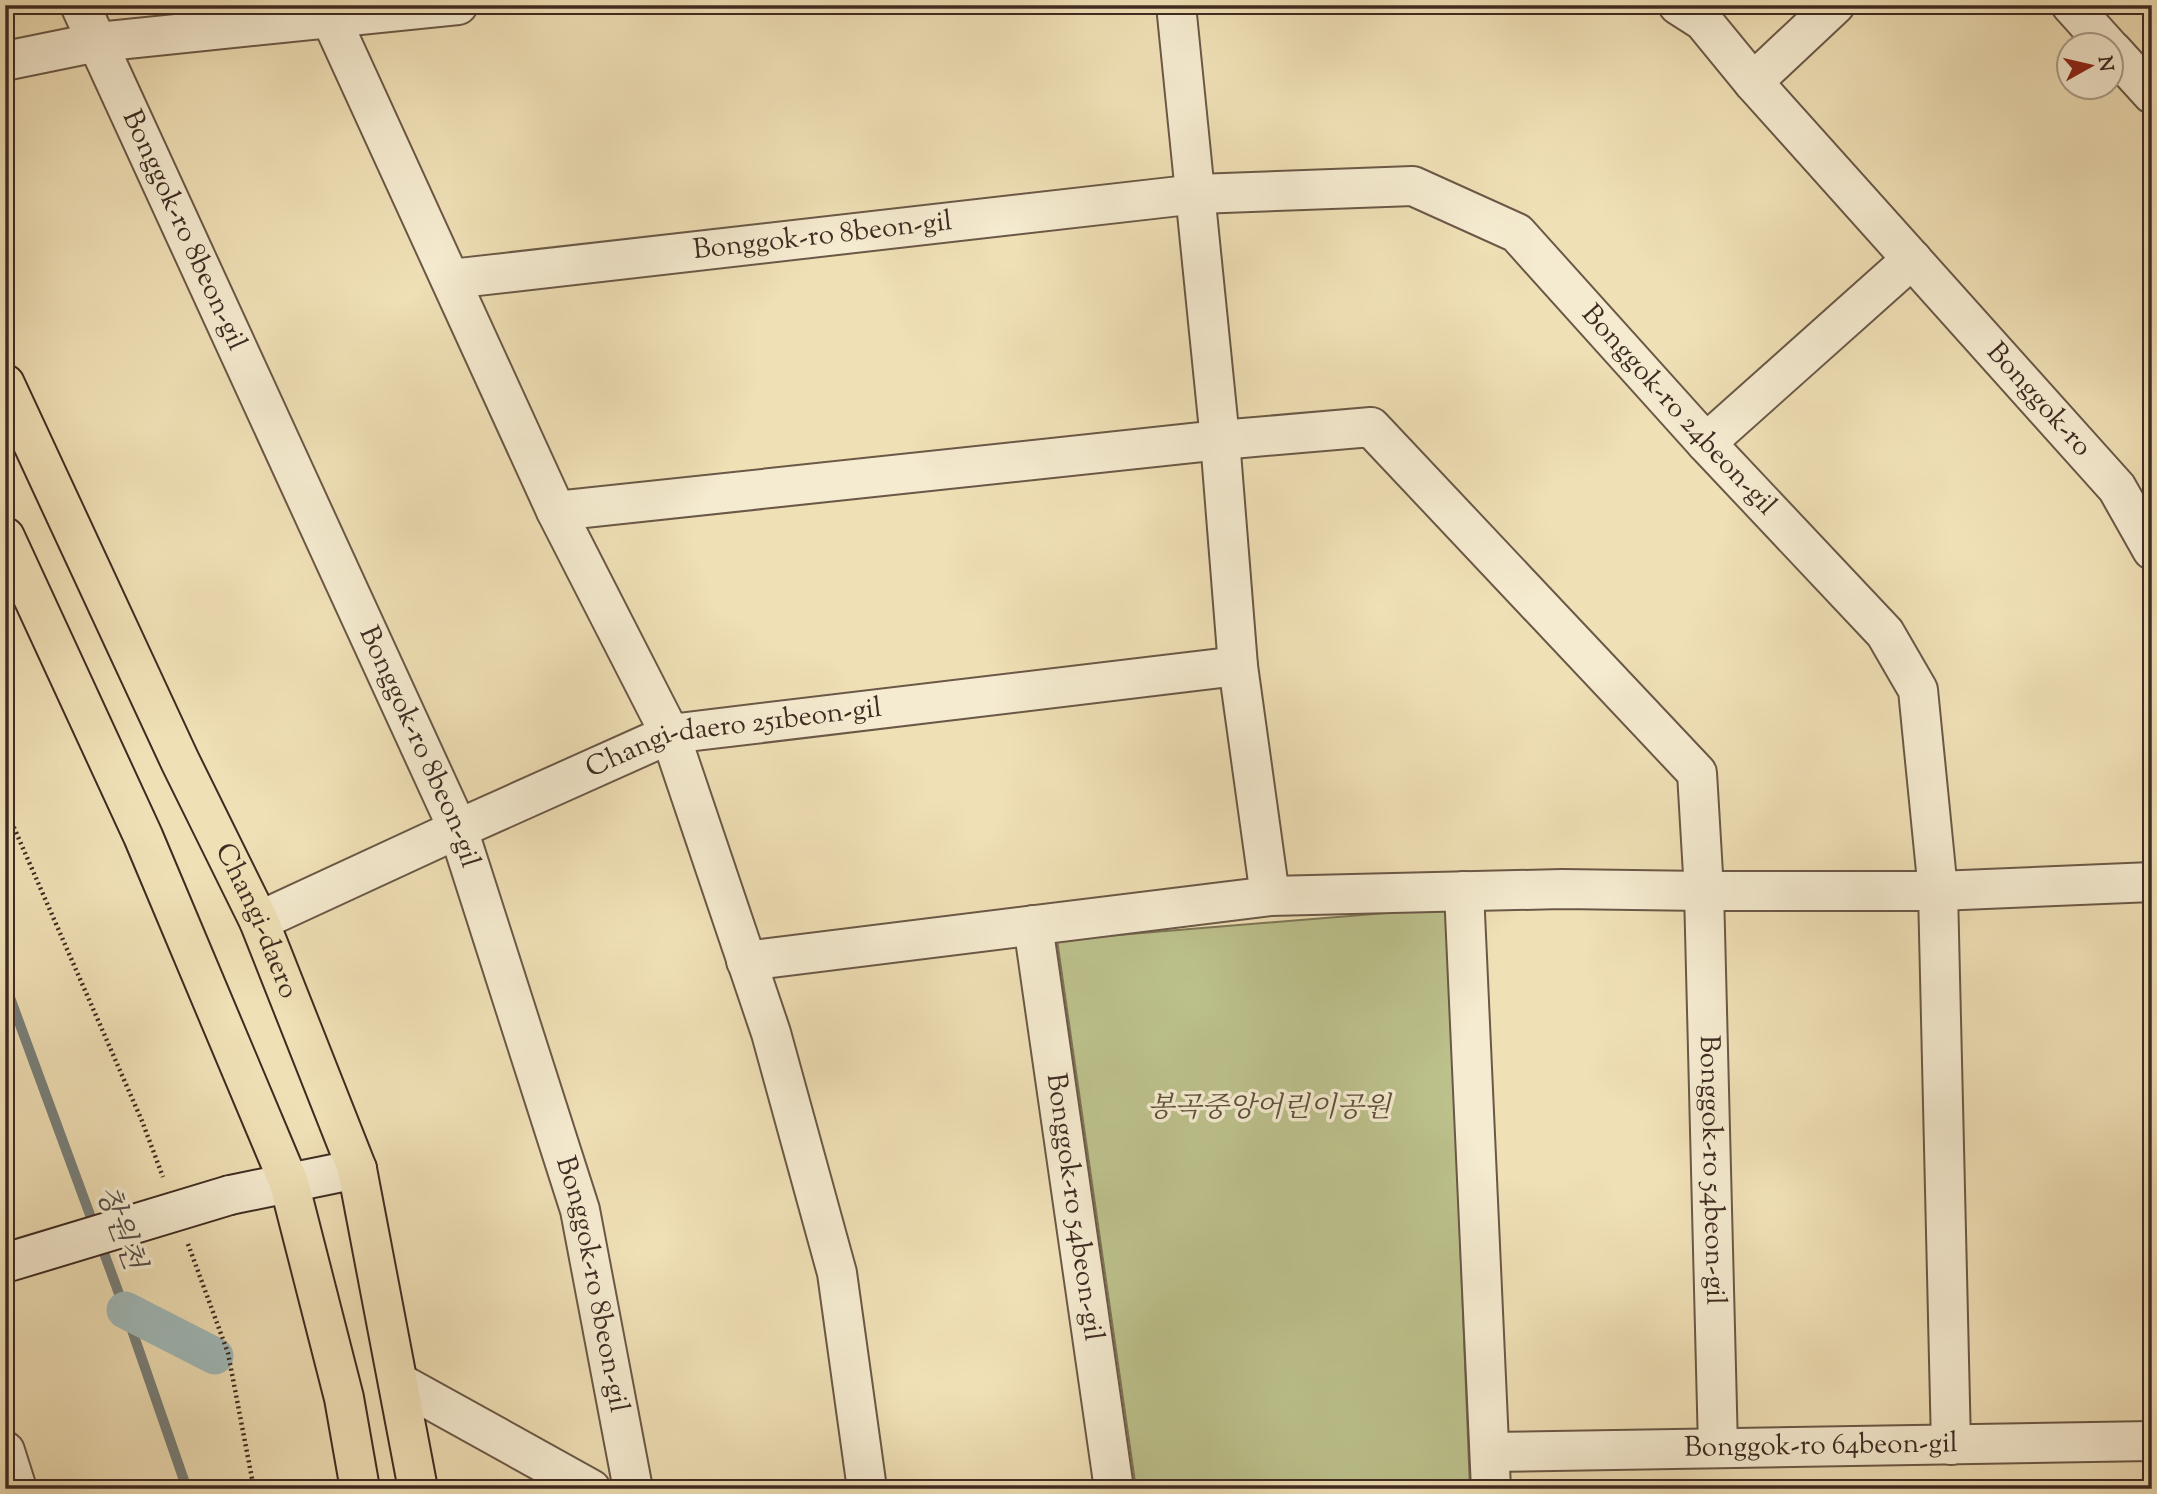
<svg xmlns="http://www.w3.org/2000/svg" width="2157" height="1494" font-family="'Sorts Mill Goudy','Noto Serif KR',serif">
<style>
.green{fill:#bcc18c;stroke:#7e7657;stroke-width:2}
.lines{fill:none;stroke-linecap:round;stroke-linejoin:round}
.stream{stroke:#79817d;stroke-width:10}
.canal{stroke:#a0baba;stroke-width:37}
.minor-casing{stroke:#6b5847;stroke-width:42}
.tertiary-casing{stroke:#6b5847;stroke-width:42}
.secondary-casing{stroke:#3f2b22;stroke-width:42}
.primary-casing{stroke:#3f2b22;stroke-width:42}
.path{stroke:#3f2b22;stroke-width:4.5;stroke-dasharray:2 3.5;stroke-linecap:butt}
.minor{stroke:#f5ebd0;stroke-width:38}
.tertiary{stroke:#f5ebd0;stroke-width:38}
.secondary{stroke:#f5ebd0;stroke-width:38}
.primary{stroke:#f0e0b6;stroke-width:38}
.secondary-bridge-casing{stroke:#3f2b22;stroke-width:42;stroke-linecap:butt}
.secondary-bridge{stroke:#f5ebd0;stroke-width:38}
.labels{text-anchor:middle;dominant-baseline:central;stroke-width:7;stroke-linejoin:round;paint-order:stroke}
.street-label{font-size:28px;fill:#3f2b22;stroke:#f5ebd0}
.park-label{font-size:28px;font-style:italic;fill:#5e503c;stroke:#f5ebd0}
.water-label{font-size:30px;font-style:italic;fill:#574f48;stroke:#f5ebd0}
</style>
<rect width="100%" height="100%" fill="#f0e0b6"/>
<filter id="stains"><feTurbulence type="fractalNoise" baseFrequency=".00286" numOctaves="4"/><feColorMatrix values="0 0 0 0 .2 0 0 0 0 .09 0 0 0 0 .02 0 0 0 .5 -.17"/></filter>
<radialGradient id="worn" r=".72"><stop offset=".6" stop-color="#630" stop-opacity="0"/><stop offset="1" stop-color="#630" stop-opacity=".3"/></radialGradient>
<path class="green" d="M1447 908 1470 1489H1136L1057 940Z"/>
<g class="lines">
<path class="stream" d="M5 984 125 1310 187 1489"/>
<path class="canal" d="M125 1310 215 1356"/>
<defs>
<g id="minor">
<path id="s1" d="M80 5 458 829 580 1210 633 1489"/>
<path d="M1176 5 1220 440 1238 666 1270 896"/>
<path d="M2071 5 2108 46"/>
<path d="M331 19 556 511 670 734 771 1033 837 1273 867 1489"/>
<path d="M2112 50 2152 94"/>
<path d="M1753 82 1835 5"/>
<path id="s2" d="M451 279 1197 194 1413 186 1517 233 1706 443 1885 633 1918 690 1938 891 1951 1445"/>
<path d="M1706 443 1912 259"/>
<path id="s3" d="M556 511 1220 440 1371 427 1697 773 1704 891 1718 1448"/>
<path d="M1464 891 1491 1489"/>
<path id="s4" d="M259 921 458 829 670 734 1238 666"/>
<path id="s5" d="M1033 925 1114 1489"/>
<path d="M746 961 1270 896 1562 889 1704 891H1938L2152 882"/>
<path d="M398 1382 591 1489"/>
<path d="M5 1451 17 1489"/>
<path id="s6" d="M1490 1452 2152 1441"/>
</g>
<g id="tertiary">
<path id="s7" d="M1678 5 1703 21 1753 82 2117 488 2152 550"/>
<path d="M5 61 98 42 458 5"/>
</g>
<path id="secondary" d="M230 1195 357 1169"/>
<g id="primary">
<path id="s8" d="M5 384 180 761 259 921 357 1169 418 1489"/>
<path d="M5 537 143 836 289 1183 344 1398 360 1489"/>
</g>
</defs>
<use href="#minor" class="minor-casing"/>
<use href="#tertiary" class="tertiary-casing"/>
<use href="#secondary" class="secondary-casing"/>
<use href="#primary" class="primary-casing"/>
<path class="path" d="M5 807 142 1121 163 1177
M188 1244 228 1353 254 1489"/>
<use href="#minor" class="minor"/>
<use href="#tertiary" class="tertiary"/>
<use href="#secondary" class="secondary"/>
<use href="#primary" class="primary"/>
<defs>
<path id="secondary-bridge" d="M5 1263 230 1195"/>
</defs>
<use href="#secondary-bridge" class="secondary-bridge-casing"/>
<use href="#secondary-bridge" class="secondary-bridge"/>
</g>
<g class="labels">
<g class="street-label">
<text stroke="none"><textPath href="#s1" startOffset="248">Bonggok-ro 8beon-gil</textPath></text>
<text stroke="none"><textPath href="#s2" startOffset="374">Bonggok-ro 8beon-gil</textPath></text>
<text stroke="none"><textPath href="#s7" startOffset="536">Bonggok-ro</textPath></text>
<text stroke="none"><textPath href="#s2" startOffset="1321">Bonggok-ro 24beon-gil</textPath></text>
<text stroke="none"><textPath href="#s4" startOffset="513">Changi-daero 251beon-gil</textPath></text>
<text stroke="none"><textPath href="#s1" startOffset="816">Bonggok-ro 8beon-gil</textPath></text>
<text stroke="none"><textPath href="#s8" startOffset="593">Changi-daero</textPath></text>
<text stroke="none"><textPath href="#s3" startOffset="1692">Bonggok-ro 54beon-gil</textPath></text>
<text stroke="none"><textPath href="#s5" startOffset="285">Bonggok-ro 54beon-gil</textPath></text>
<text stroke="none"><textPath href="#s1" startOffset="1382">Bonggok-ro 8beon-gil</textPath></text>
<text stroke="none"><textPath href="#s6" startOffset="331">Bonggok-ro 64beon-gil</textPath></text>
</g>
<g class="park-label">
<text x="1269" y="1109">봉곡중앙어린이공원</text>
</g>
<g class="water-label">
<text transform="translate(119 1228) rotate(70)">창원천</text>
</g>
</g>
<rect width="2157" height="1494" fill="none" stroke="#f0e0b6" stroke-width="28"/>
<rect x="7" y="7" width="2143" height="1480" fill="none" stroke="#3f2b22" stroke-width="3.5"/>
<rect x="14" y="14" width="2129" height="1466" fill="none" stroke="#3f2b22" stroke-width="2"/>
<g transform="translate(2090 66) rotate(82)"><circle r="33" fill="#f5ebd0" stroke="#ac9e8a" stroke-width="2"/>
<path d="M0-5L12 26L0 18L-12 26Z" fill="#8f2418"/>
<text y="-10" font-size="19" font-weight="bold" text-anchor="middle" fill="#3f2b22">N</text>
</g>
<rect width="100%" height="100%" filter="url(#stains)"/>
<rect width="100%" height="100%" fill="url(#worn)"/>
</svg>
